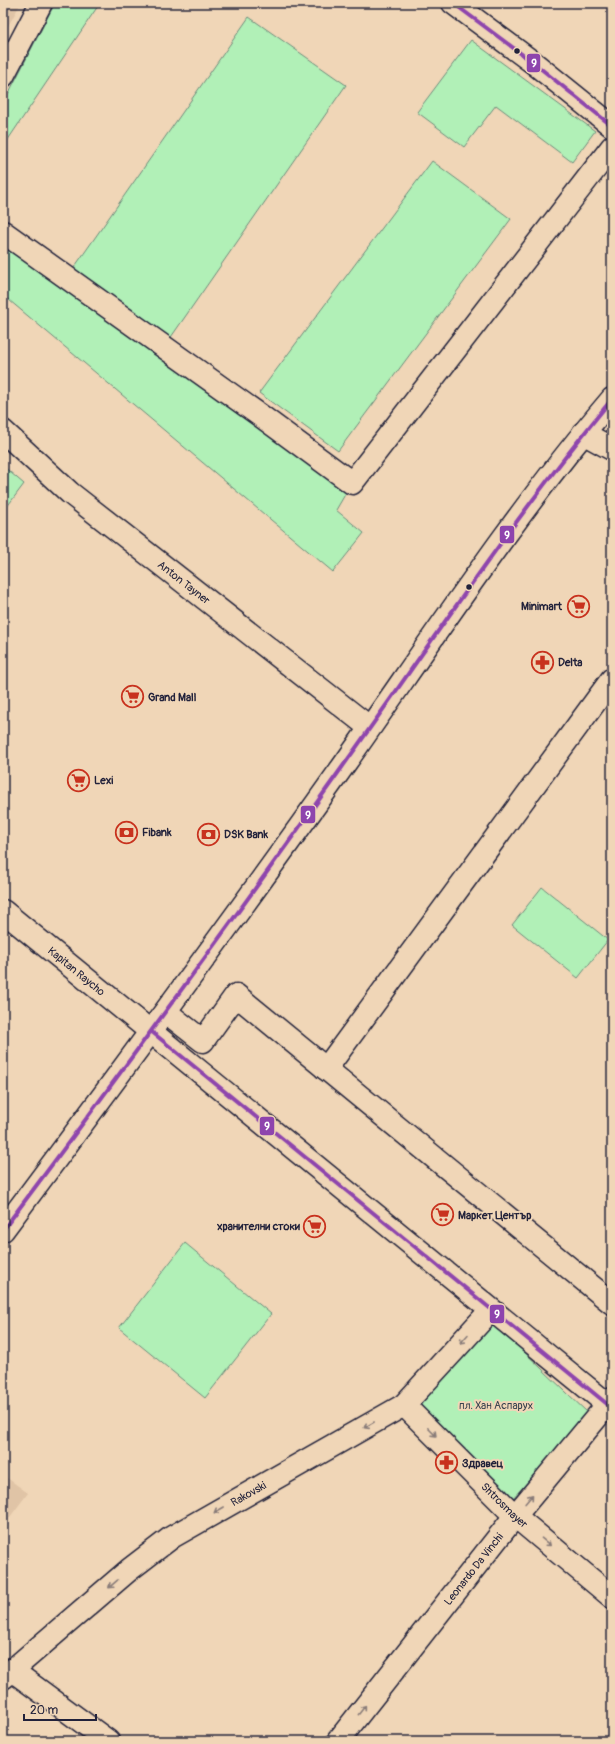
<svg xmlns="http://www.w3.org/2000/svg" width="615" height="1744" font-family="Pangolin,sans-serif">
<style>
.built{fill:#e0c4a6}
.green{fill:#b1f0b7;stroke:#6a8979}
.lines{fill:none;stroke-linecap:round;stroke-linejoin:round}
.minor-casing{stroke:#22223b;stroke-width:25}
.minor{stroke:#f0d6b7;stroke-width:22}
.bus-1-casing{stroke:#f0d6b7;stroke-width:7}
.bus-1{stroke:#8e44ad;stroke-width:4}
.oneway{stroke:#897c79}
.bus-dot{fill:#22223b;stroke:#f0d6b7;stroke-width:1.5}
.labels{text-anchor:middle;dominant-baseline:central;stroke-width:4;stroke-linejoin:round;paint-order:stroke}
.street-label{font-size:11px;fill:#22223b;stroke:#f0d6b7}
.poi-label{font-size:11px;font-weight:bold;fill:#22223b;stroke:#f0d6b7;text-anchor:start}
.park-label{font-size:11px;fill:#37414e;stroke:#f0d6b7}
.line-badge{stroke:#f0d6b7;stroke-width:1.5}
.badge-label{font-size:11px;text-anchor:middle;font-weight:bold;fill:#fff}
</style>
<rect width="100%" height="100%" fill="#f0d6b7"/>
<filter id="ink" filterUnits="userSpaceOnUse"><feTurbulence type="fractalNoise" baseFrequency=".025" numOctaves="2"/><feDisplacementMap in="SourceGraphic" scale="8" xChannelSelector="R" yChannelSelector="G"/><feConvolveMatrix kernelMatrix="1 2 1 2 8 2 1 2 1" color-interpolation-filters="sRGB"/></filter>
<g filter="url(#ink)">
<path class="built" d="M3 3H21L3 35Z
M3 1475 28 1493 10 1517 3 1522Z"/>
<path class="green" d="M55 3H100L3 147V104Z
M249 17 346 85 169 340 71 272Z
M471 40 595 131 572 162 496 105 464 147 417 112Z
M432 161 511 219 338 451 259 393Z
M3 244 350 486 336 510 364 533 333 572 3 295Z
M3 466 24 484 3 512Z
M542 887 608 940 578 978 512 925Z
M185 1243 271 1314 205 1398 119 1328Z
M494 1323 589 1414 513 1498 414 1408Z"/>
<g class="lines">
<defs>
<g id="minor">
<path d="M453 3 535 64 612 126"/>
<path d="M3 76 41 3"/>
<path d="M3 232 261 416 352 483 612 147"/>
<path id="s1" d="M3 431 70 493 369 727"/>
<path d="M583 433 612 449"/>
<path id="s2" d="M3 911 612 1408"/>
<path d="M166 1012 203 1041 236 995 612 1303"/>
<path d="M326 1069 612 679"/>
<path d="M3 1230C119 1075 234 920 346 762 432 640 515 513 612 399"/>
<path id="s3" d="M404 1405 515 1516 612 1597"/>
<path d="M13 1671 108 1741"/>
<path id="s4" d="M3 1678 129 1570 172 1537 404 1405 491 1310"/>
<path id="s5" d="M338 1741 515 1516 612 1399"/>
</g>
</defs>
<use href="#minor" class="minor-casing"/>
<use href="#minor" class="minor"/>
<defs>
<path id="bus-1" d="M453 3 535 64 612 126
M152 1032 612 1408
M3 1230C118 1077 232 922 343 766 431 643 515 516 612 399"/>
</defs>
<use href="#bus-1" class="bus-1-casing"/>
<use href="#bus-1" class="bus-1"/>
</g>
<defs><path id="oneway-shaft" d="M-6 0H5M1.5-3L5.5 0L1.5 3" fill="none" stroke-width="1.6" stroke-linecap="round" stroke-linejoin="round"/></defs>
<g class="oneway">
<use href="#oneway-shaft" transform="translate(464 1339) rotate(132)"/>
<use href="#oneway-shaft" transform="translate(369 1425) rotate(150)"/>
<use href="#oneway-shaft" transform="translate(432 1432) rotate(45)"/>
<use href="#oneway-shaft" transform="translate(529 1499) rotate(-50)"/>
<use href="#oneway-shaft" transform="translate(219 1510) rotate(150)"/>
<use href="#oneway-shaft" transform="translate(546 1542) rotate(40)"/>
<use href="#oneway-shaft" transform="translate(113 1584) rotate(139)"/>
<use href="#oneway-shaft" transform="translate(362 1710) rotate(-52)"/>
</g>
</g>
<defs>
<symbol id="supermarket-ring" viewBox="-11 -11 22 22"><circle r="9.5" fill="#f0d6b7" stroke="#c8321e" stroke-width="1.5"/><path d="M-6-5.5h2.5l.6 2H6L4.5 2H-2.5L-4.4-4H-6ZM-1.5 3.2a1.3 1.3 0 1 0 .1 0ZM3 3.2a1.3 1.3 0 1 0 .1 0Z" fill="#c8321e"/></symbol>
<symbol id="pharmacy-ring" viewBox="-11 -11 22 22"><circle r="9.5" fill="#f0d6b7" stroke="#c8321e" stroke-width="1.5"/><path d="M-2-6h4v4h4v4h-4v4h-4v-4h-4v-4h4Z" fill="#c8321e"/></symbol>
<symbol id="bank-ring" viewBox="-11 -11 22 22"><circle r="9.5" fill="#f0d6b7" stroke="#c8321e" stroke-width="1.5"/><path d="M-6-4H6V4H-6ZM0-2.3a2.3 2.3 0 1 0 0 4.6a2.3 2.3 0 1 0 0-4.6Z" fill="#c8321e"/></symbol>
</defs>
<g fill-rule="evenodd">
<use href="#supermarket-ring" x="566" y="594" width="25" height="25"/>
<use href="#pharmacy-ring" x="530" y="650" width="25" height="25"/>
<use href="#supermarket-ring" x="120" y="684" width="25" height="25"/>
<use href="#supermarket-ring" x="66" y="768" width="25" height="25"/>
<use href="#bank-ring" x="114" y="820" width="25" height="25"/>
<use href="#bank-ring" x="196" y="822" width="25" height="25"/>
<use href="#supermarket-ring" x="430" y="1202" width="25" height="25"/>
<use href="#supermarket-ring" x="302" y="1214" width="25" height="25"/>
<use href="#pharmacy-ring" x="434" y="1450" width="25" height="25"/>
</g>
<g class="bus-dot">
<circle cx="517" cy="51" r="3.5"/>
<circle cx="469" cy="587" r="3.5"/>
</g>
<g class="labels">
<g class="street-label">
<text stroke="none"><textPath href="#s1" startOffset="236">Anton Tayner</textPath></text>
<text stroke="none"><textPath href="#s2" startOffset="95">Kapitan Raycho</textPath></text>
<text stroke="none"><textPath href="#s4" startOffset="308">Rakovski</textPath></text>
<text stroke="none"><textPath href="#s3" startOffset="142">Shtrosmayer</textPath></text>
<text stroke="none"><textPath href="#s5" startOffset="219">Leonardo Da Vinchi</textPath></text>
</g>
<g class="poi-label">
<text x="562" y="606" text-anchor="end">Minimart</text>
<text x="558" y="662">Delta</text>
<text x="148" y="697">Grand Mall</text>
<text x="94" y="780">Lexi</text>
<text x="142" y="832">Fibank</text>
<text x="224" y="834">DSK Bank</text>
<text x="458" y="1215">Маркет Център</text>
<text x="300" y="1226" text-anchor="end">хранителни стоки</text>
<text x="462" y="1463">Здравец</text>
</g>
<g class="park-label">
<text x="496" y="1405">пл. Хан Аспарух</text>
</g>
</g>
<g class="line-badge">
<rect x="526" y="53" width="15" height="20" rx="4" fill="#8e44ad"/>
<rect x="499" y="525" width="16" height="19" rx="4" fill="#8e44ad"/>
<rect x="300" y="805" width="16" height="19" rx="4" fill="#8e44ad"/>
<rect x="259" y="1116" width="16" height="20" rx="4" fill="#8e44ad"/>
<rect x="489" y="1304" width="16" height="20" rx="4" fill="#8e44ad"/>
</g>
<g class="badge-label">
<text x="534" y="67">9</text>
<text x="507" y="539">9</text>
<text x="308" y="819">9</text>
<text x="267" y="1130">9</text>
<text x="497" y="1318">9</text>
</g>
<rect width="615" height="1744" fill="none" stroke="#f0d6b7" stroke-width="16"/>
<rect x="8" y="8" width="599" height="1728" fill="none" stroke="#22223b" stroke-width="1.5" filter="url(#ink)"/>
<path d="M24 1714v6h72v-6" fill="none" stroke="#22223b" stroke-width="2"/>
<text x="30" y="1714" font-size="12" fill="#22223b" stroke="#f0d6b7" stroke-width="3" paint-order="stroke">20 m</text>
</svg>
